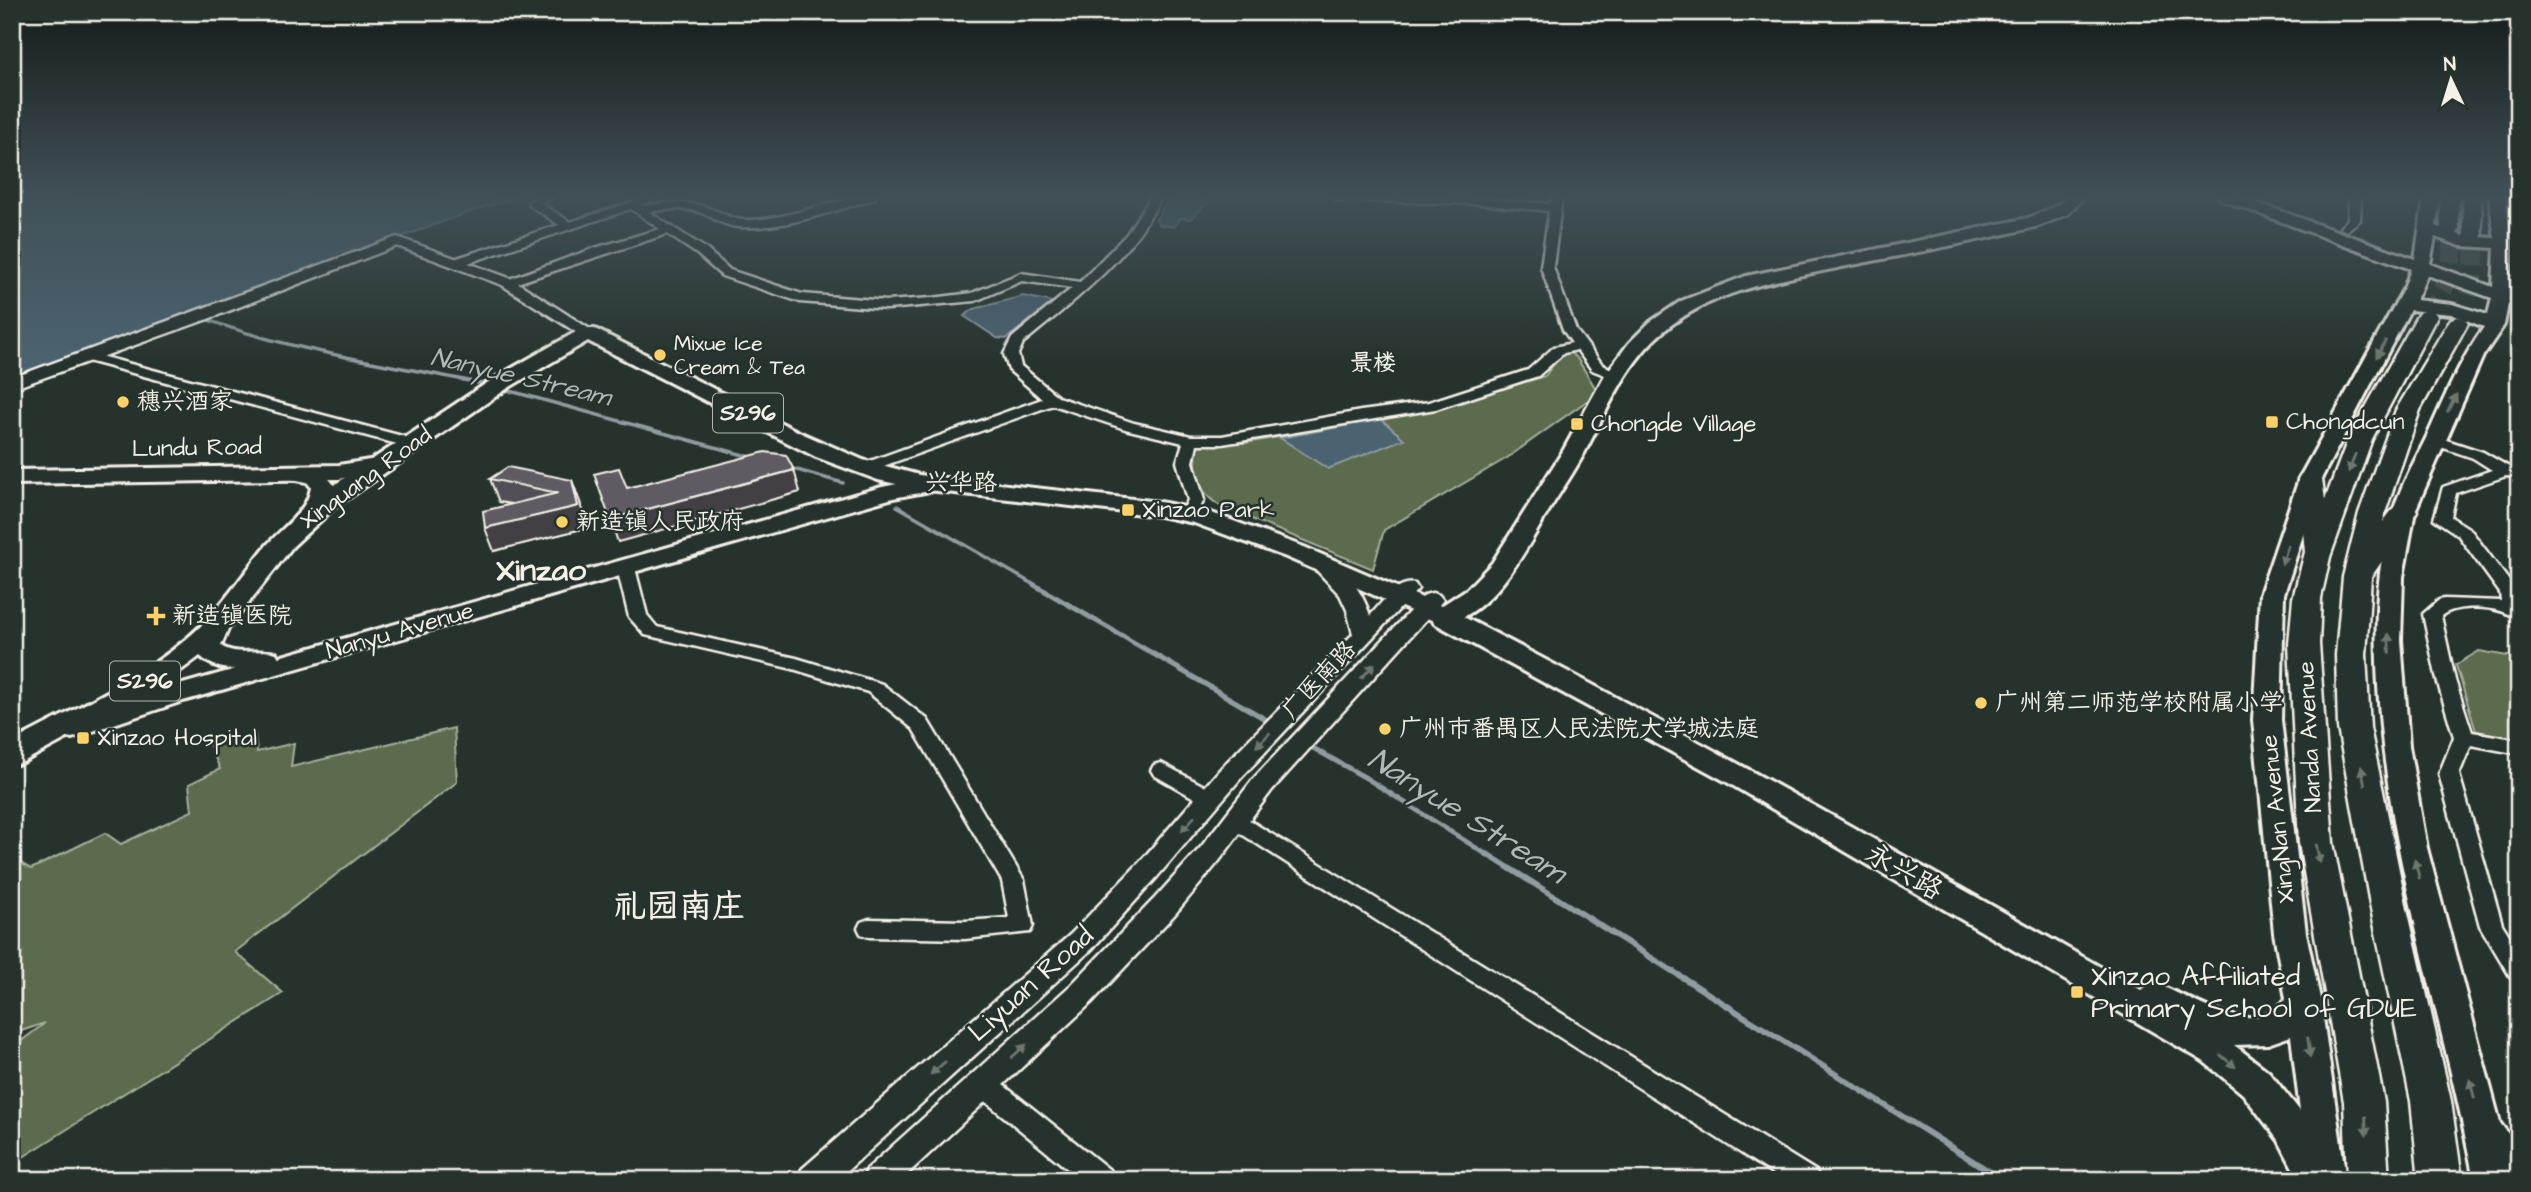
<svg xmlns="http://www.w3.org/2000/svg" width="2531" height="1192" font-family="'Architects Daughter','LXGW WenKai TC',sans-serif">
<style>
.green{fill:#5c6b4e;stroke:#a8ae9b;stroke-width:2}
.water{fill:#4c6470;stroke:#8f9ca0;stroke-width:2}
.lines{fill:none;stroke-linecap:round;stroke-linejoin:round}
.stream-far2{stroke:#8f9ca0;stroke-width:3.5}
.stream-far1{stroke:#8f9ca0;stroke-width:5}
.stream{stroke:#8f9ca0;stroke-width:6}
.trunk-tunnel{stroke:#455049;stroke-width:20;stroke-dasharray:20 10;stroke-linecap:butt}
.minor-casing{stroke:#f4f1e8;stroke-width:5}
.tertiary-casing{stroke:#f4f1e8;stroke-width:5}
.secondary-casing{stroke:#f4f1e8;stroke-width:6}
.primary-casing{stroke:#f4f1e8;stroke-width:6}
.trunk-casing{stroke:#f4f1e8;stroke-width:5}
.minor{fill:#26332d;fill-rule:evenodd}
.tertiary{fill:#26332d;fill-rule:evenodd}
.secondary{fill:#26332d;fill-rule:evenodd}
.primary{fill:#26332d;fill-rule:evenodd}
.trunk{fill:#26332d;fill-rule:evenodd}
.wall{fill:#534d55;stroke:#f4f1e8;stroke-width:2}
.shaded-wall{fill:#433f45;stroke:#f4f1e8;stroke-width:2}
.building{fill:#605a63;stroke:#f4f1e8;stroke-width:2}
.oneway{fill:#6e766e}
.poi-dot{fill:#ffd166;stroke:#26332d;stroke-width:2.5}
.labels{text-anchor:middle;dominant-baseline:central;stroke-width:5;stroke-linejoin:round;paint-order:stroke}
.far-poi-label{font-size:21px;fill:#f4f1e8;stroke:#26332d;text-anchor:start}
.far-quarter-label{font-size:23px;font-weight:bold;fill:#f4f1e8;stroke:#26332d}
.shield{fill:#26332d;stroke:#b6b8b0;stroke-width:2}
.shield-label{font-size:23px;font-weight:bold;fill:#f4f1e8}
.poi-label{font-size:24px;fill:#f4f1e8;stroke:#26332d;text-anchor:start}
.street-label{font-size:24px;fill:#f4f1e8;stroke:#26332d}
.water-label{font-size:26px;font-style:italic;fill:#b1b9b8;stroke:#26332d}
.near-street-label{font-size:28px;fill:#f4f1e8;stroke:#26332d}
.near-poi-label{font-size:28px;fill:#f4f1e8;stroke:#26332d;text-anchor:start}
.district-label{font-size:32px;font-weight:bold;fill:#f4f1e8;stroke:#26332d}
.near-water-label{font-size:32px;font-style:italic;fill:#b1b9b8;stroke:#26332d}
.near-quarter-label{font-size:33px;font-weight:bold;fill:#f4f1e8;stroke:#26332d}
</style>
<rect width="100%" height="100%" fill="#26332d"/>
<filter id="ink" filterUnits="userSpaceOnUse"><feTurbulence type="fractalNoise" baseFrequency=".0143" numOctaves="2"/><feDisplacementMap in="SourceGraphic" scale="14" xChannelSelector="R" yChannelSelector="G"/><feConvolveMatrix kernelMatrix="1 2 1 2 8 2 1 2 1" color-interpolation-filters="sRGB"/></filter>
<g filter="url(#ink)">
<path class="green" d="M1565 349 1577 358 1596 389 1588 400 1507 458 1384 530 1373 569 1220 506C1197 492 1193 469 1198 445L1246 443 1434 409 1545 376Z
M2479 651 2519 658V739L2476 731 2456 665Z
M454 728 457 782 235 952 283 993 12 1164V1048L45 1023 12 1034V858L31 869 105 833 121 844 192 811 189 784 220 769 209 743 255 735 257 752 294 743 291 767Z"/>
<path class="water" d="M12 197H520L481 208 12 378Z
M1169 197H1213L1191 219 1181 218 1174 227 1160 225 1156 220Z
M1023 296 1053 302 1006 339 997 338 964 316 974 309Z
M1381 419 1404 439 1328 469 1280 438Z"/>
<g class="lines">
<path class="stream-far2" d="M190 313C286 352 388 363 488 385
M503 389 751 457
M790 468 843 483
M897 506 1036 586"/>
<path class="stream-far1" d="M1033 584 1272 723
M1306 744 1366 778 1489 856"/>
<path class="stream" d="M1487 854 2003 1180"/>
<path class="trunk-tunnel" d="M2427 316C2446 289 2457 263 2450 230
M2458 323C2470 295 2477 267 2473 236"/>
<defs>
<path id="minor" d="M538 197H552L541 203 570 222 645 198 651 201 640 206C663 203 686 200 709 208 724 213 732 221 749 220 792 219 833 197 875 197L874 199C830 212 783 230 737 227 724 226 714 218 702 213 685 207 666 209 649 212L705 248 730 270 802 294 887 301 932 298 972 293 1021 273 1080 282 1126 235 1151 197H1161C1132 257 1074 301 1023 343L1018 354 1021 366 1058 397 1134 423 1191 436H1222L1361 411 1429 402 1528 370 1554 347 1572 343 1563 330 1541 267 1549 211 1478 204 1336 200 1330 197 1478 198 1550 204 1552 197H1562L1553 267 1576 330 1602 364 1622 375 1615 379 1592 370 1577 350 1564 353 1538 376 1436 409 1222 444H1197L1193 462 1204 500 1195 517 1189 519 1181 514 1188 500 1177 462 1183 443 1125 429 1053 405 864 473 859 471 856 468 859 465 1042 399 1009 370 1004 354 1012 338 1072 288 1022 281 975 301 887 309 800 302 722 276 697 254 667 234 511 285H503L501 282 595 248 660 229 631 209 459 266H451V260L559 225 529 205V201Z
M2349 197H2361L2360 220 2346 231 2340 228 2348 219Z
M89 353 417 440 420 443 412 448 84 360 82 357Z
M2434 436 2483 452 2509 467 2519 468V478L2506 476 2456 493 2451 517 2470 529 2515 589 2519 618C2512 617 2509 614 2503 612 2486 606 2455 605 2441 616L2455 680 2472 732 2519 740V754L2471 745 2459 774 2502 924 2519 951V981L2511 978 2480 926 2439 774 2454 737 2437 680 2423 614 2439 600 2445 599 2501 601 2500 593 2458 535 2434 519 2443 487 2492 470 2473 458 2429 443 2427 440 2429 437Z
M626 563 635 568 647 615 657 627 796 658 882 684 927 719 1024 880 1033 926 1030 932 965 939 869 937 861 934 858 928 861 922 869 919 965 921 1009 918 1002 881 913 729 868 692 793 669 645 635 629 617 617 568Z
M1161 763 1217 793 1220 798 1217 803 1210 806 1203 803 1154 775 1151 770 1154 765Z
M1236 812 1816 1171 1820 1180H1783L1229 826 1225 820 1229 814Z
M983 1073 992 1076 1111 1171 1115 1180H1081L974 1092 970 1084 974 1076Z"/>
<path id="tertiary" d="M397 237 512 279 596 333 588 338 582 336 502 285 397 246 208 319 12 389V378Z
M1320 557C1343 563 1364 594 1370 616 1382 603 1397 580 1415 584L1418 589 1241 778 1157 877 1091 950 837 1180H797L802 1169 1071 934 1139 863 1223 766 1353 634 1347 610 1340 595 1310 563 1313 559Z
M1432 593 1439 595 1443 600 1439 605 1272 790 1219 861 1175 914 1091 1003 901 1180H862L867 1169 1071 985 1155 898 1201 847 1254 778 1425 595Z"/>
<path id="secondary" d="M2219 197H2241L2415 259 2424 197H2440L2436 226 2463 236 2495 238 2489 197H2505L2512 243 2510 293 2519 296V307L2508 304 2504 325 2483 356 2415 511 2403 577 2401 640 2409 746 2427 848 2500 1123 2519 1148V1180H2474C2443 1014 2387 856 2378 686 2375 628 2375 568 2393 512 2401 484 2418 456 2430 430 2446 394 2461 359 2484 327L2451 314 2410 310 2321 479 2284 594 2281 720 2306 933 2321 1003 2346 1180H2299L2279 1141 2243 1094 2203 1061 1725 781 1434 623 1431 617 1434 611 1443 609 1452 611C1685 731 1913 861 2141 990L2154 983C2193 997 2251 1042 2286 999L2274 933 2253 720 2260 594 2299 479 2405 286 2411 269 2222 200ZM2435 237 2461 246 2495 248 2493 287 2430 264ZM2427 275 2492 298 2488 315 2452 304 2416 300ZM2291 1036 2300 1111 2269 1072 2234 1045 2268 1044Z
M382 458 390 459 393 464 390 469 339 479 12 484V470L339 465Z
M927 478 935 480 938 485 935 490 893 498 183 701 72 738 62 736 58 729 62 722 165 689 882 487Z"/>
<path id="primary" d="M2067 197H2084L2068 214 2039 226C1974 242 1908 254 1842 267 1781 280 1714 289 1665 330 1629 359 1610 404 1589 444 1578 466 1564 486 1551 507 1525 550 1496 612 1443 625L1286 557 1194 523 1160 516 919 489 878 480 816 457 588 341 508 388 334 508 293 546 228 629 221 646C238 657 257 648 276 653L280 659 276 665C252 672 219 674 200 656 145 699 83 729 23 762L12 766V742C77 707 150 676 203 624 227 600 245 571 267 545 282 528 308 511 311 487L307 482 286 478 282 473 286 468C305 463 322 469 334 485L493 379 581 329H595L801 433 863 460 919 475 1160 502 1209 512 1304 547 1441 606 1467 589 1492 563 1563 451 1605 375 1629 343 1650 322 1681 301 1746 276 2028 218 2056 206Z"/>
<path id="trunk" d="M2440 197H2458L2459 230 2457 234H2443L2441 230Z
M2463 197H2481L2482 236 2480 240H2466L2464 236Z
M2427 310 2434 312 2437 316 2372 439 2330 557 2321 598 2319 644 2333 843 2384 1102 2389 1180H2347L2344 1102 2299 843 2289 644 2293 598 2305 552 2298 479 2301 474 2310 472 2319 474 2322 479 2325 500 2348 439 2417 316 2420 312Z
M2458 317 2465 319 2468 323 2420 410 2385 513 2383 522 2395 506 2404 503 2413 506 2417 511 2371 577 2366 655 2370 728 2406 904 2451 1101 2462 1180H2419L2411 1101 2370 904 2338 728 2336 655 2343 577 2359 513 2396 410 2448 323 2451 319Z"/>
</defs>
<use href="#minor" class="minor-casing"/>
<use href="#tertiary" class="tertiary-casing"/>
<use href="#secondary" class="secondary-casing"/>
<use href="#primary" class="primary-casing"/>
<use href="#trunk" class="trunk-casing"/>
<use href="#minor" class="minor"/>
<use href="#tertiary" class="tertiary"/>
<use href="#secondary" class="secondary"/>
<use href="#primary" class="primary"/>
<use href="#trunk" class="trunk"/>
</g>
<path class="wall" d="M508 467 580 502 586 528 494 551 512 504 499 502 490 479Z"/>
<path class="shaded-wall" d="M794 470 800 492 618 542 610 519Z
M572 480 580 502 586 528 494 551 485 528 578 506Z"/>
<path class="building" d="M765 452 786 455 794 470 610 519 594 474 619 468 627 488Z
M508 467 572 480 578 506 485 528 483 511 558 493 490 479Z"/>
<defs><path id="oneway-solid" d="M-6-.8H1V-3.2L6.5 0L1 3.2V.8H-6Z" transform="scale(1.75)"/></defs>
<g class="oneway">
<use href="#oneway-solid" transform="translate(2381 349) rotate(119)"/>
<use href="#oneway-solid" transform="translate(2452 403) rotate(-63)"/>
<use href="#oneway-solid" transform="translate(2352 463) rotate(110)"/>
<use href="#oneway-solid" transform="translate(2285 555) rotate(108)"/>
<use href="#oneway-solid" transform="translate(2389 643) rotate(-92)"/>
<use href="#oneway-solid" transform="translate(1368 671) rotate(-47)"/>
<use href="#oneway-solid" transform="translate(1263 740) rotate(134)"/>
<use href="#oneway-solid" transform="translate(2363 776) rotate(-101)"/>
<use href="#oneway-solid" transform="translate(1188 824) rotate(131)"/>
<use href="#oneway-solid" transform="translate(2318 854) rotate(80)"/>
<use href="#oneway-solid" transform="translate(2417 869) rotate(-104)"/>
<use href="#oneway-solid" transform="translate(2309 1047) rotate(82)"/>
<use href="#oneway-solid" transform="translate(1019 1051) rotate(-42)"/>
<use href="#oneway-solid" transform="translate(2228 1061) rotate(39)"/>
<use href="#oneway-solid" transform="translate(938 1068) rotate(139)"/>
<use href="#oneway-solid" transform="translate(2472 1089) rotate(-105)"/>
<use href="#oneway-solid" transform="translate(2366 1126) rotate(87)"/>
</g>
</g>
<linearGradient id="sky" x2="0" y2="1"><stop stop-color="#151c19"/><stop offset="0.54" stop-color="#415057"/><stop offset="1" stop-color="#415057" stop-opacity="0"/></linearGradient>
<rect width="2531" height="364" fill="url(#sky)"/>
<g class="poi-dot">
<circle cx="660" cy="355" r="7"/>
<circle cx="123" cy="402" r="7"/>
<rect x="2265" y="415" width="14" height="14" rx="3.5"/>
<rect x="1570" y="417" width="14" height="14" rx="3.5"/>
<rect x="1121" y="503" width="14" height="14" rx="3.5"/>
<circle cx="562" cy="522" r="7"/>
<path d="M152.5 605.5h7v7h7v7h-7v7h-7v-7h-7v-7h7z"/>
<circle cx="1981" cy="703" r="7"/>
<circle cx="1385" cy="729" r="7"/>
<rect x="76" y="731" width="14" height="14" rx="3.5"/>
<rect x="2070" y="985" width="14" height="14" rx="3.5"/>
</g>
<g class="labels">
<g class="far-poi-label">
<text x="674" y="343">Mixue Ice<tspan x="674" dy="24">Cream &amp; Tea</tspan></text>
</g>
<g class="far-quarter-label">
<text x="1373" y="363">景楼</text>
</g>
<g class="shield">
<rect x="713" y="393.5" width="70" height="39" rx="5"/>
<rect x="110" y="661.5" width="70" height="39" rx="5"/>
</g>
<g class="shield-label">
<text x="748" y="413">S296</text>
<text x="145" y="681">S296</text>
</g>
<g class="poi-label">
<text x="137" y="402">穗兴酒家</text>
<text x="2286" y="422">Chongdcun</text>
<text x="1591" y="424">Chongde Village</text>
<text x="1142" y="510">Xinzao Park</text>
<text x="576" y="522">新造镇人民政府</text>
<text x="172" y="616">新造镇医院</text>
<text x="1995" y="703">广州第二师范学校附属小学</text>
<text x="1399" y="729">广州市番禺区人民法院大学城法庭</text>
<text x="97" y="738">Xinzao Hospital</text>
</g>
<g class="street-label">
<text transform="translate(197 448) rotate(-1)">Lundu Road</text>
<text transform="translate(366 478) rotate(-36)">Xinguang Road</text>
<text transform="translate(961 483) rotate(1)">兴华路</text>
<text transform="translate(400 631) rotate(-16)">Nanyu Avenue</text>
<text transform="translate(1319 680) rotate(-47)">广医南路</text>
<text transform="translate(2310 737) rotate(-93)">Nanda Avenue</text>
<text transform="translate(2278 819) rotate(-96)">XingNan Avenue</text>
</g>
<g class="water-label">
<text transform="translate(521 377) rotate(13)">Nanyue Stream</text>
</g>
<g class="near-street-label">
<text transform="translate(1904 872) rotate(30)">永兴路</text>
<text transform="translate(1031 984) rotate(-42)">Liyuan Road</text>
</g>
<g class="near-poi-label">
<text x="2091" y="976">Xinzao Affiliated<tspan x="2091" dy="32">Primary School of GDUE</tspan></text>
</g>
<g class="district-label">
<text x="541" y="570">Xinzao</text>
</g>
<g class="near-water-label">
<text transform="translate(1467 816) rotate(32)">Nanyue Stream</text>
</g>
<g class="near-quarter-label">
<text x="679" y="907">礼园南庄</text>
</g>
</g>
<rect width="2531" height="1192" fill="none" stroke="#26332d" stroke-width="42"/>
<rect x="21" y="21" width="2489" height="1150" fill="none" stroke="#f4f1e8" stroke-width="2.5" filter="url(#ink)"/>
<g transform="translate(2451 80) rotate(356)" stroke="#26332d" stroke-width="5" paint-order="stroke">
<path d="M0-5L12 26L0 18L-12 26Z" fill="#f4f1e8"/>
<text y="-10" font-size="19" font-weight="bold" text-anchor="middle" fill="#f4f1e8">N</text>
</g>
</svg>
